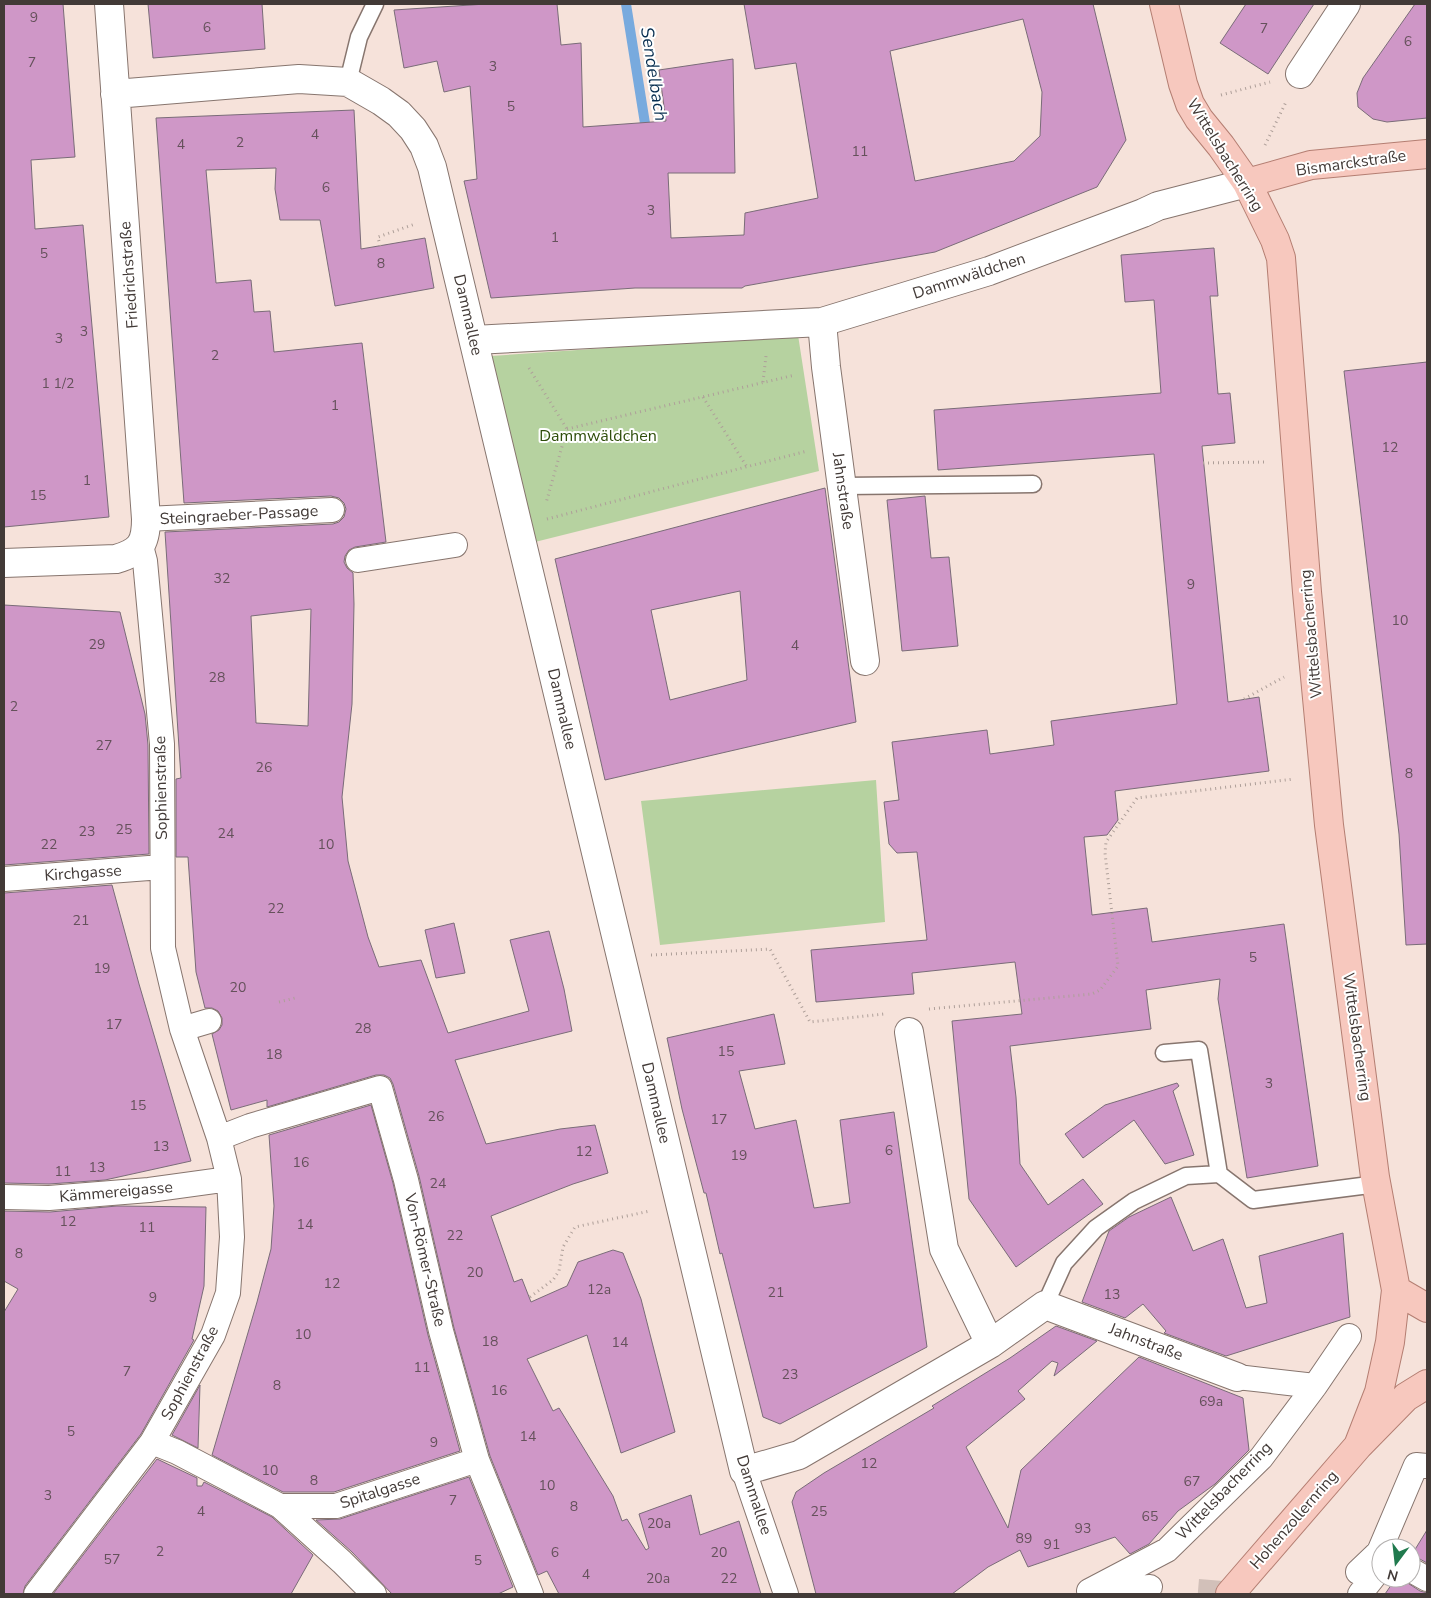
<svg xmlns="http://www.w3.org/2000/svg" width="1431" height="1598" font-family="'Nunito Sans',sans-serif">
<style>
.green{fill:#b6d2a0}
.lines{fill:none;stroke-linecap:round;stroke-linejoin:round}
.stream{stroke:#78aade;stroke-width:10}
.building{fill:#cf97c7;stroke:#7a6c78;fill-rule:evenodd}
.pedestrian-tunnel{stroke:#d2c0b9;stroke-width:24;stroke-dasharray:24 12;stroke-linecap:butt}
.service-casing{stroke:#87756e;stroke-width:19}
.pedestrian-casing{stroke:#87756e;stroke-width:26}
.minor-casing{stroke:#87756e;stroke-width:30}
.primary-casing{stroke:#b47e72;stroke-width:30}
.path{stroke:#ae9f99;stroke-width:3;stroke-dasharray:1 4;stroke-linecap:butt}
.service{stroke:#fff;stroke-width:16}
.pedestrian{stroke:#fff;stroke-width:24}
.minor{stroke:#fff;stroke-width:28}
.primary{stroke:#f7c8be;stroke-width:28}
.labels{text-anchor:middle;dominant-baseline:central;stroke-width:4;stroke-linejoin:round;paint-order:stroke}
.number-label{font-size:14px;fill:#65515b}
.street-label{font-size:16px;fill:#423a37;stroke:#fff}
.park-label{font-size:16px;fill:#2f4e0b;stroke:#fff}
.water-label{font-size:18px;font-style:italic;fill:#072d4f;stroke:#fff}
</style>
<rect width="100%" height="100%" fill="#f6e2da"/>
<path class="green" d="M798 335 819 471 527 544 491 356Z
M876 780 885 922 660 945 641 801Z"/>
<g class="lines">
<path class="stream" d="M626 4 647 136"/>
</g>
<path class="building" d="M4 4H63L75 157 31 160 35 229 83 225 109 517 4 527Z
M148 4H262L265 49 153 58Z
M486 4H557L561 45 581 43 583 127 666 121 659 70 733 59 735 173H668L671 238 744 235 745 213 818 198 796 63 755 69 744 4H1093L1126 140 1097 187 935 252 745 286 742 288H635L491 298 464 181 477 179 470 86 444 92 437 61 404 68 394 10ZM1023 19 1042 92 1040 136 1014 161 915 181 890 51Z
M1246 4H1314L1268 74 1220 43Z
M1415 4H1427V118L1387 122 1373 119 1358 107 1357 93 1363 78Z
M354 110 361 249 425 238 434 288 335 306 320 220H280L275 189 276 168 206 170 216 283 251 280 254 312 270 311 274 352 362 343 386 542 355 547 349 550 345 556 344 562 347 568 353 573 354 604 352 704 342 797 348 861 368 937 379 967 421 960 448 1033 529 1011 510 940 549 931 564 989 572 1031 455 1060 486 1144 560 1129 595 1125 608 1173 573 1184 491 1216 514 1282 522 1279 531 1302 567 1286 578 1262 613 1250 623 1253 641 1299 675 1432 621 1453 587 1335 527 1359 553 1411 559 1408 613 1496 622 1521 627 1519 646 1550 649 1548 639 1514 691 1495 700 1535 739 1521 761 1594H559L547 1571 538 1575 490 1456 454 1328 419 1176 393 1084 390 1078 384 1075H376L267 1107V1100L231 1110 212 1034 219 1030 222 1025V1018L218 1011 212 1008H205L196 972 188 857H176V779L181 778 165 532 333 524 339 522 344 517 346 509 344 503 339 498 331 496 184 503 156 118ZM311 609 308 726 256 723 251 616Z
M1214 248 1218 296H1210L1218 394 1230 393 1235 443 1202 446 1228 702 1259 697 1269 771 1115 791 1118 820 1107 835 1084 837 1092 915 1147 908 1152 942 1284 924 1318 1166 1247 1178 1218 999 1220 979 1146 990 1151 1029 1010 1046 1016 1097 1020 1164 1048 1205 1083 1179 1103 1204 1016 1267 969 1199 952 1021 1022 1014 1015 962 912 973 914 994 816 1002 811 950 927 940 917 852 897 853 889 844 884 802 899 800 892 742 987 730 990 754 1054 745 1051 721 1177 704 1154 454 938 470 934 410 1161 393 1154 300 1125 302 1121 255Z
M1427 362V944L1406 945 1399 834 1344 371Z
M825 488 856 722 605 780 555 559ZM740 591 747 680 670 700 651 610Z
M925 496 931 558 949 557 958 646 902 651 887 500Z
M4 605 120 612 145 714 148 745 149 854 4 865Z
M112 885 139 984 191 1161 105 1180 49 1184 4 1183V893Z
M454 923 465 973 436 978 425 930Z
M774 1014 785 1064 739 1071 755 1129 796 1120 814 1208 850 1203 840 1120 894 1112 927 1347 780 1424 763 1417 722 1253 720 1254 706 1193H704L682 1109 667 1038Z
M1177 1083 1179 1086 1173 1091 1194 1155 1165 1164 1134 1120 1083 1158 1065 1134 1105 1105Z
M371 1105 393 1183 428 1335 460 1451 334 1492H283L212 1455 257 1302 271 1249 274 1206 269 1135Z
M1171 1197 1193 1251 1223 1239 1246 1308 1267 1303 1259 1256 1343 1233 1350 1317 1226 1356 1164 1333 1166 1331 1143 1304 1125 1318 1082 1302 1109 1231 1129 1217Z
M117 1206 206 1207 204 1286 192 1339 194 1340 141 1434 25 1586 23 1594H4V1312L18 1289 4 1281V1211L50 1212Z
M1056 1326 1097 1341 1054 1376 1058 1363 1052 1361 1018 1391 1025 1399 966 1447 1008 1528 1021 1470 1139 1357 1243 1398 1249 1450 1215 1484 1178 1511 1149 1544 1130 1554 1115 1537 1028 1567 1020 1550 988 1567 952 1594H816L792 1502 796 1492 824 1473 934 1408 932 1406 1010 1358Z
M200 1385 198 1448 172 1435Z
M157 1459 197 1478V1486H202L204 1482 272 1517 313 1555 291 1594H53Z
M469 1477 513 1587 498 1594H392L352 1552 316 1520 340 1519Z
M1427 1530V1563L1418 1558 1411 1556Z
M1396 1578H1400L1420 1591 1427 1593V1594H1385Z"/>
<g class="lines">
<path class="pedestrian-tunnel" d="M1198 1591 1234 1594"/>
<defs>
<path id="service" d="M348 82 359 37 375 4
M842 486 1033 484
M1219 1174 1253 1200 1377 1184
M1045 1305 1064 1263 1096 1228 1134 1201 1186 1176 1219 1174 1199 1050 1164 1053"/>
<path id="pedestrian" d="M146 519 332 510
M358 560 455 545
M4 879 162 867
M182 1029 209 1021
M219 1138 250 1126 380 1088 406 1180 441 1331 477 1460 531 1594
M4 1197 49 1198 149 1190 229 1179
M1237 1377 1315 1386
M152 1442 177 1452 280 1506 342 1562 374 1594
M744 1471 786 1594
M280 1506H336L477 1460
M1411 1570 1427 1579
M1358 1572 1379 1552 1416 1465 1427 1466
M1089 1591 1167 1550 1261 1458 1315 1386 1349 1336
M1098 1591 1150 1587
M36 1594 152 1442 213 1335 228 1293 232 1237 229 1179 219 1138 182 1029 163 948 162 744 145 561 141 546
M1360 1594 1375 1575 1365 1566"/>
<path id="minor" d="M1300 74 1346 4
M115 94 299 79 348 82 381 101 399 114 413 129 424 146 432 167 744 1471 799 1455 990 1344 1045 1305 1237 1377
M822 322 826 367 865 661
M474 340 822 322 989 271 1143 213 1158 206 1247 183
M4 563 116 559C140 552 146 544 146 519L109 4
M909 1032 944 1249 990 1344"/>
<path id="primary" d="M1164 4 1183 84 1190 104 1199 119 1221 146 1247 183 1275 240 1281 258 1307 592 1329 825 1375 1177 1396 1290 1390 1342 1379 1392 1358 1446
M1247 183 1311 165 1427 154
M1396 1290 1427 1308
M1230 1594 1358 1446 1406 1397 1427 1384"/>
</defs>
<use href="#service" class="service-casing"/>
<use href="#pedestrian" class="pedestrian-casing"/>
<use href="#minor" class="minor-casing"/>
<use href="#primary" class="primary-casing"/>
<path class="path" d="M1221 95 1270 82
M1265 145 1286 102
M380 246 378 237 415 224
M529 368 567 429 546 503
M763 382 766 356
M703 397 747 467
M567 429 795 375
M1203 463 1266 462
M547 519 807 451
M1244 699 1284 677
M651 955 770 949 810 1022 884 1014
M279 1002 295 998
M929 1009 1092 994 1100 990 1118 966 1105 853 1106 842 1137 798 1294 779
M530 1297 553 1280 559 1271 563 1247 575 1227 650 1211"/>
<use href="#service" class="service"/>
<use href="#pedestrian" class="pedestrian"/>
<use href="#minor" class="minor"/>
<use href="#primary" class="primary"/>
</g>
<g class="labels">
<g class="number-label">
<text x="34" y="17">9</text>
<text x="207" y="27">6</text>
<text x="1264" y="28">7</text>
<text x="1408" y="41">6</text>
<text x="32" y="62">7</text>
<text x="493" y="66">3</text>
<text x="511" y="106">5</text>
<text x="315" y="134">4</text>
<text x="240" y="142">2</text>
<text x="181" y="144">4</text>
<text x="860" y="151">11</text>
<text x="326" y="187">6</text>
<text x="651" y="210">3</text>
<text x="555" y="237">1</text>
<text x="44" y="253">5</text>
<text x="381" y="263">8</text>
<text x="84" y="331">3</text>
<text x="59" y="338">3</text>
<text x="215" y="355">2</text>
<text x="58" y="383">1 1/2</text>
<text x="335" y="405">1</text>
<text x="1390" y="447">12</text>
<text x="87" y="480">1</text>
<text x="38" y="495">15</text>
<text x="222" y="578">32</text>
<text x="1191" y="584">9</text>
<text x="1400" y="620">10</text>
<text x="97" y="644">29</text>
<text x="795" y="645">4</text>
<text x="217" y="677">28</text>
<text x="14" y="706">2</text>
<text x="104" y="745">27</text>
<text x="264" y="767">26</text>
<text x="1409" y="773">8</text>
<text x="124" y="829">25</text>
<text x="87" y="831">23</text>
<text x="226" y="833">24</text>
<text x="49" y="844">22</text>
<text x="326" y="844">10</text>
<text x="276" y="908">22</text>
<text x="81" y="920">21</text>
<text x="1253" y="957">5</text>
<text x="102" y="968">19</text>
<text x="238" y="987">20</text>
<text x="114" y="1024">17</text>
<text x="363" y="1028">28</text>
<text x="726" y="1051">15</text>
<text x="274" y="1054">18</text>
<text x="1269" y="1083">3</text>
<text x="138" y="1105">15</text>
<text x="436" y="1116">26</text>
<text x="719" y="1119">17</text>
<text x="161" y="1146">13</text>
<text x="889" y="1150">6</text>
<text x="584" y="1151">12</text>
<text x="739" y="1155">19</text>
<text x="301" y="1162">16</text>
<text x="97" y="1167">13</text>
<text x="63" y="1171">11</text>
<text x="438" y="1183">24</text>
<text x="68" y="1221">12</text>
<text x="305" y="1224">14</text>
<text x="147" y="1227">11</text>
<text x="455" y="1235">22</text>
<text x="19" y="1253">8</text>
<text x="475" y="1272">20</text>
<text x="332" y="1283">12</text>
<text x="599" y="1289">12a</text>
<text x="776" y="1292">21</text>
<text x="1112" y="1294">13</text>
<text x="153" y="1297">9</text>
<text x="303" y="1334">10</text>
<text x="490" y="1341">18</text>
<text x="620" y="1342">14</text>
<text x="422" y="1367">11</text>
<text x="127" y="1371">7</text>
<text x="790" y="1374">23</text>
<text x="277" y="1385">8</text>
<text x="499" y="1390">16</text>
<text x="1211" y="1401">69a</text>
<text x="71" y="1431">5</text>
<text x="528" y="1436">14</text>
<text x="434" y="1442">9</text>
<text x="869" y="1463">12</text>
<text x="270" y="1470">10</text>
<text x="314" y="1480">8</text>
<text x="1192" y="1481">67</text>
<text x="547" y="1485">10</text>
<text x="48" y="1495">3</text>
<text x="453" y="1500">7</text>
<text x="574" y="1506">8</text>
<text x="201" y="1511">4</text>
<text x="819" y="1511">25</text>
<text x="1150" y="1516">65</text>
<text x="659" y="1523">20a</text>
<text x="1083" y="1528">93</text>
<text x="1024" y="1538">89</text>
<text x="1052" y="1544">91</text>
<text x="160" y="1551">2</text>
<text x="555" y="1552">6</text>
<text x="719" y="1552">20</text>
<text x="112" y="1559">57</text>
<text x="478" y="1560">5</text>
<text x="586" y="1574">4</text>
<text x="658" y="1578">20a</text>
<text x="729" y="1578">22</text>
</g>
<g class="street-label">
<text transform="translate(1225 155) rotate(58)">Wittelsbacherring</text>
<text transform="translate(1351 163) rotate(-8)">Bismarckstraße</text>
<text transform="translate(129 275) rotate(-94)">Friedrichstraße</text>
<text transform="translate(969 276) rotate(-18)">Dammwäldchen</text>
<text transform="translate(468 315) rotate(77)">Dammallee</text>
<text transform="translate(843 491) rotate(82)">Jahnstraße</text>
<text transform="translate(239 515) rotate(-3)">Steingraeber-Passage</text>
<text transform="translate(1311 634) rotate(-95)">Wittelsbacherring</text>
<text transform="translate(562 709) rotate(77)">Dammallee</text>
<text transform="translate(161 788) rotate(-91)">Sophienstraße</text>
<text transform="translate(83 873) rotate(-4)">Kirchgasse</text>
<text transform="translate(1357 1037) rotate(82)">Wittelsbacherring</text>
<text transform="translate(656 1103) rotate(77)">Dammallee</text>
<text transform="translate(116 1192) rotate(-5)">Kämmereigasse</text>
<text transform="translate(425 1260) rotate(77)">Von-Römer-Straße</text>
<text transform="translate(1146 1342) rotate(21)">Jahnstraße</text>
<text transform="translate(190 1373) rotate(-62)">Sophienstraße</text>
<text transform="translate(380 1491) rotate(-18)">Spitalgasse</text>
<text transform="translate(1224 1491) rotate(-46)">Wittelsbacherring</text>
<text transform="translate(754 1495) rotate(72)">Dammallee</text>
<text transform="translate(1294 1520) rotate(-49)">Hohenzollernring</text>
</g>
<g class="park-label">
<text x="598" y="436">Dammwäldchen</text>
</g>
<g class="water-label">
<text transform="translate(654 74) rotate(81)">Sendelbach</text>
</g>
</g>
<rect width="1431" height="1598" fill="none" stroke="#423a37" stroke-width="10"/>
<g transform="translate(1396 1563) rotate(195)"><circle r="24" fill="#ffffff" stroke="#b3b0af"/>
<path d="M0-4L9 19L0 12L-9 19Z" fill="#207a4e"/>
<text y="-8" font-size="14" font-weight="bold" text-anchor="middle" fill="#423a37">N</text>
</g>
</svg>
